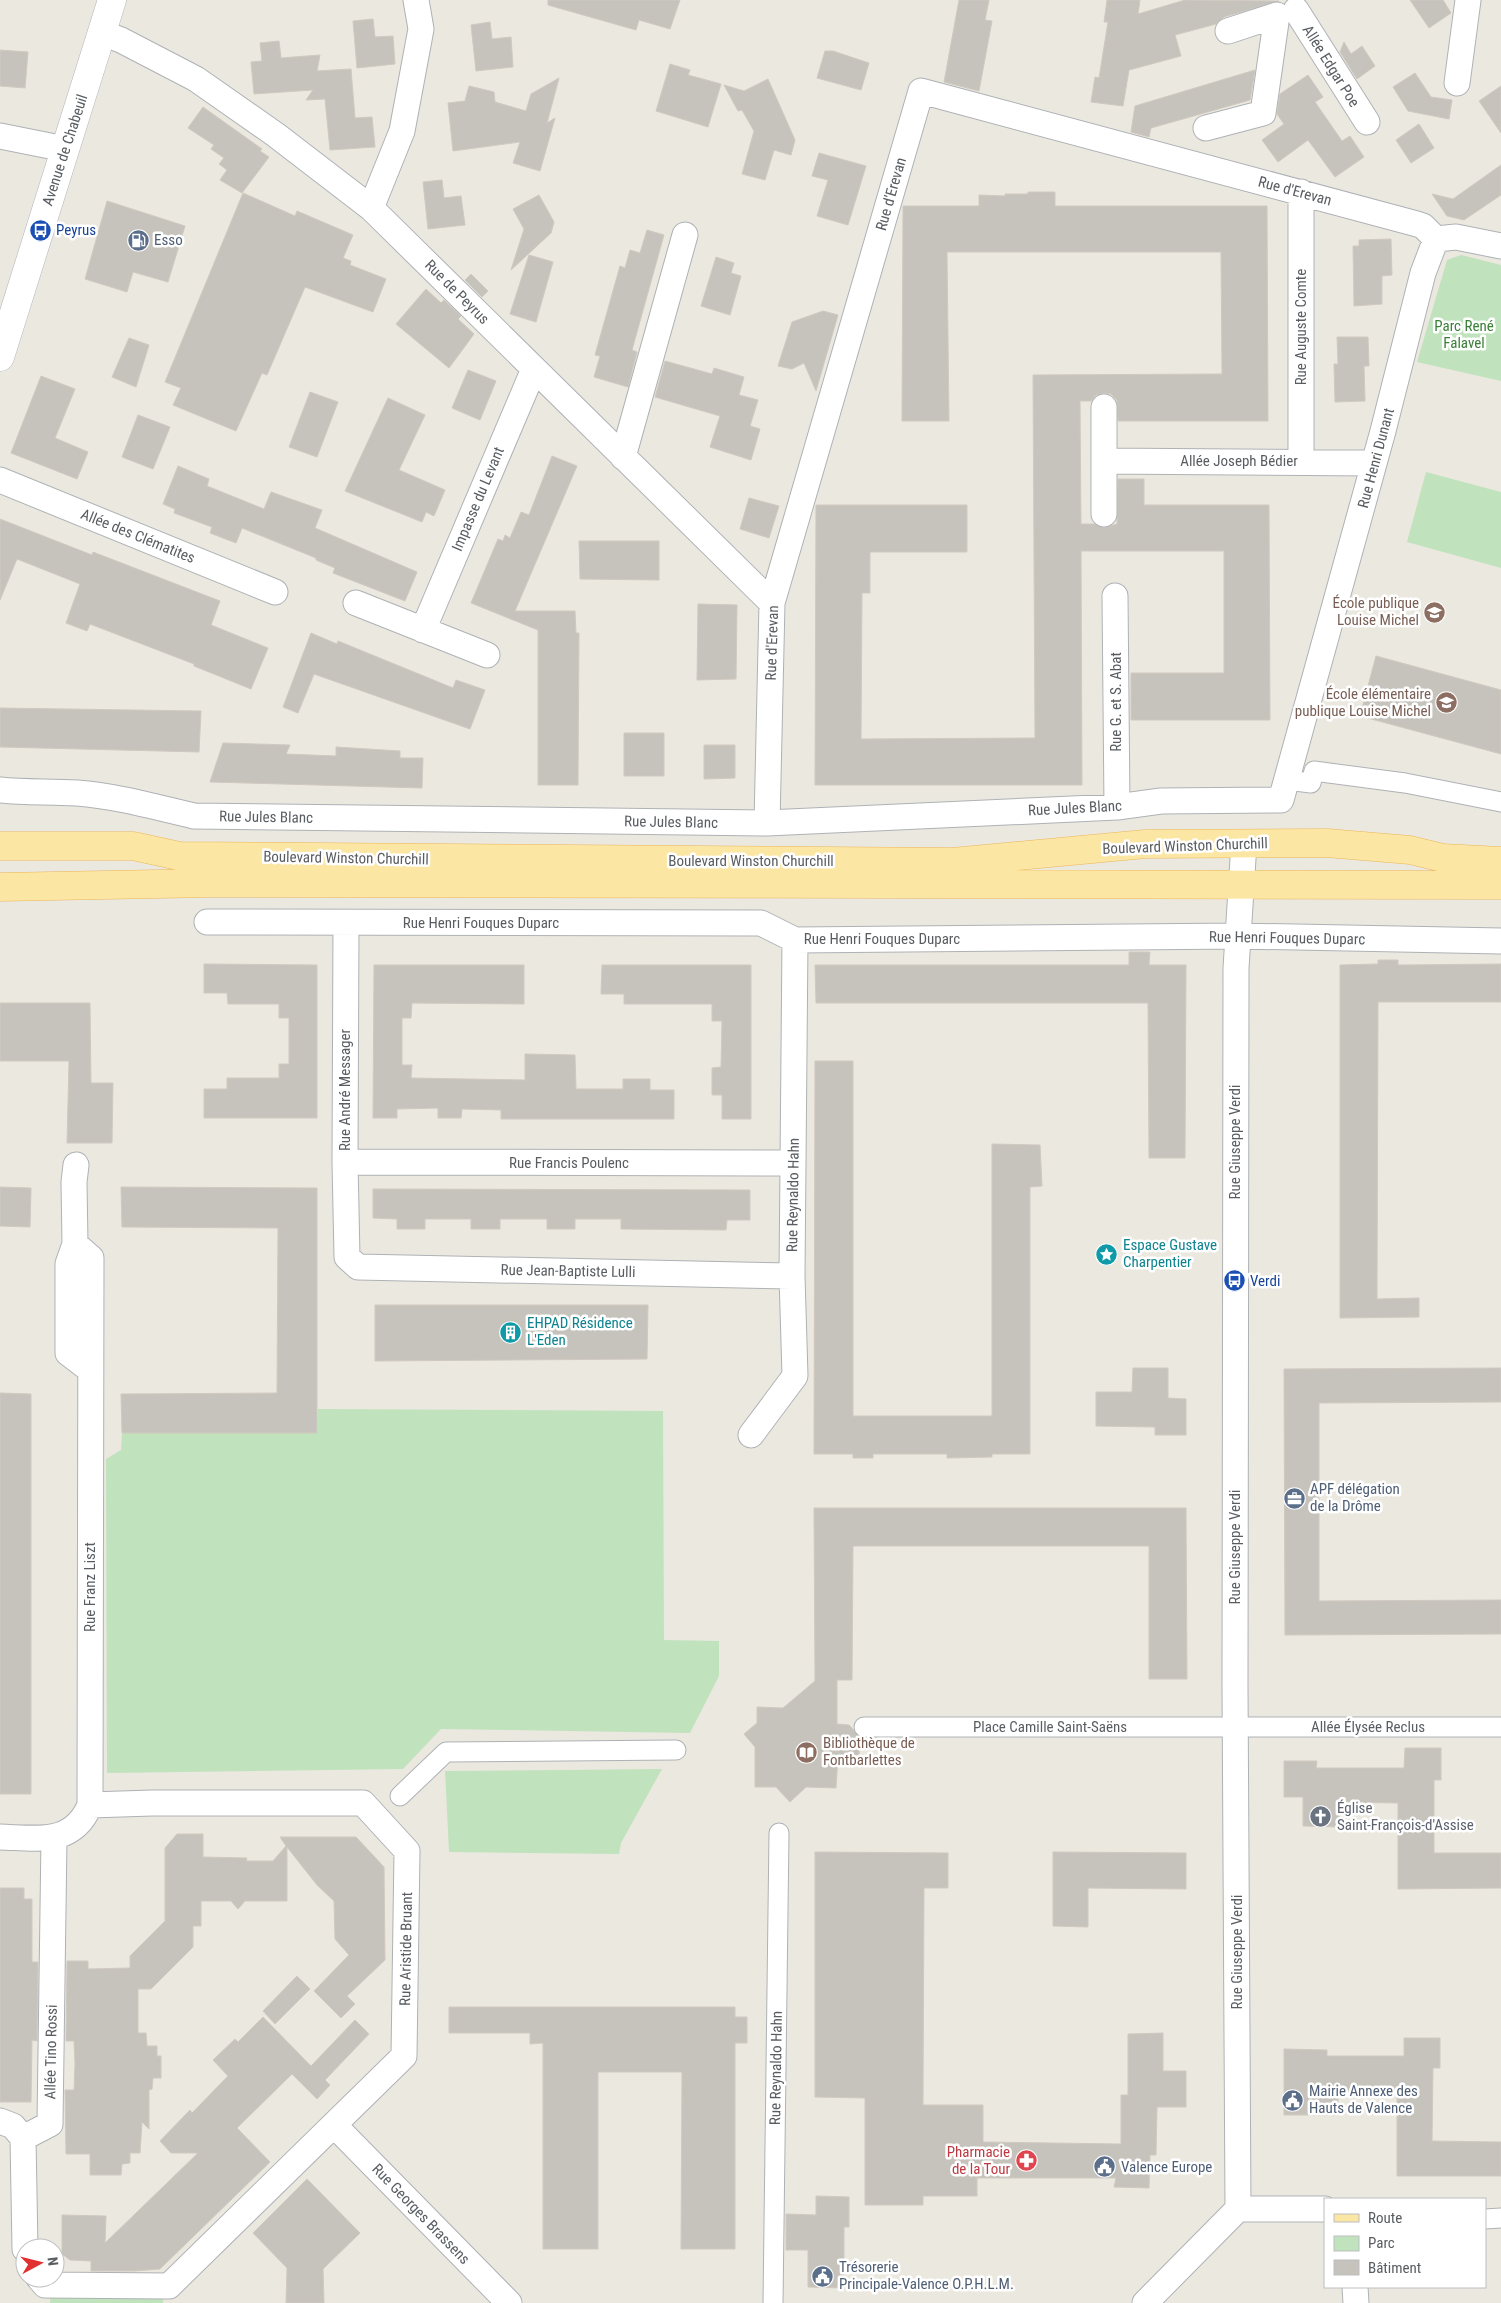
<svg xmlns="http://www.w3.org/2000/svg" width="1501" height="2303" font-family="'Roboto Condensed',sans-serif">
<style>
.green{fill:#c0e3bd}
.building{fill:#c6c3bd;stroke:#d0c9bf}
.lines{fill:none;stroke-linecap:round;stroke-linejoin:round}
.pedestrian-casing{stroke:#aeb2b5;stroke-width:21}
.minor-casing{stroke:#aeb2b5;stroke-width:27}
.secondary-casing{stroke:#b0b4b8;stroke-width:29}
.primary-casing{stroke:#ecb659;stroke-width:29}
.pedestrian{stroke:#fff;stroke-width:19}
.minor{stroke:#fff;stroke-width:25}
.secondary{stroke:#fff;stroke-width:28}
.primary{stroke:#fce6a4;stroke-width:28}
.labels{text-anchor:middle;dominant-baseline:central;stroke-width:5;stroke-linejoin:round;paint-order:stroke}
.street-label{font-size:15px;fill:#595d61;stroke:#fff}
.transit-label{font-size:15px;fill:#164399;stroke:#fff;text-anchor:start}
.service-label{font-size:15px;fill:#4e5e75;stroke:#fff;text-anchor:start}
.park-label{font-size:15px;fill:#398137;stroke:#fff}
.education-label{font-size:15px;fill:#785e54;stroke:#fff;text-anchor:end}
.culture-label{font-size:15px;fill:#0d838f;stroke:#fff;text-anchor:start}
.worship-label{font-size:15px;fill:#5b616d;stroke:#fff;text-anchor:start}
.health-label{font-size:15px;fill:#be3a42;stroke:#fff;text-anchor:end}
</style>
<rect width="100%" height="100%" fill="#ebe8e0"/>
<path class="green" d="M1461 255 1501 265V381L1417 362 1447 260Z
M1426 472 1501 492V568L1407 542Z
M318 1409 663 1411 664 1640 719 1641V1676L690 1733 441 1729 403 1769 107 1773 106 1459 121 1450 122 1433H317Z
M662 1769 621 1843 619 1854 449 1852 445 1771Z
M50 2295 163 2296V2303H50Z"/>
<path class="building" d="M548 0H680L670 29 639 20 636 30 548 5Z
M959 0H989L985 20 992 21 979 91 944 82Z
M1107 0H1140L1138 14 1185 0 1279 1 1224 17 1216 24 1175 35 1181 56 1129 70 1123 106 1091 102 1095 77 1099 78 1108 22H1104Z
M1410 0H1443L1451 13 1429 28Z
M373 19 375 37 393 36 395 64 357 68 353 21Z
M490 22 492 39 511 37 513 67 476 71 471 25Z
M279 41 281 58 320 55 317 71 351 69 355 118 372 117 375 147 330 150 325 99 306 100 313 90 254 94 251 62 262 61 260 43Z
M1344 42 1351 54 1362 46 1375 66 1357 79 1340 52Z
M0 50 28 52 25 88 0 86Z
M825 51H833L869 63 861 90 817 78Z
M670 64 690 70 688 75 721 84 708 127 656 111Z
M1255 70 1250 100 1151 128 1149 137 1131 132 1135 106Z
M1415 73 1431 97 1452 100 1449 119 1408 111 1393 87Z
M1308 75 1323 97 1315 102 1342 141 1350 136 1364 157 1335 177 1308 140 1278 162 1262 140 1284 124 1277 114 1280 94Z
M559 78 547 123 555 118 540 171 513 163 520 142 453 151 448 103 465 101 469 86 494 92 495 102 526 111 531 94Z
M768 79 795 140 791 155 774 150 765 180 742 174 754 131 742 110 738 111 724 85 744 91Z
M1501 86V133L1479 101Z
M203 107 262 149 260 151 269 157 242 193 220 180 227 170 219 164 224 158 211 149 214 145 188 128Z
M1419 124 1434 148 1411 163 1396 140Z
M819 153 866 166 848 225 817 216 828 180 812 176Z
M1501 165V195L1464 220 1447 216 1432 194 1453 199Z
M442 180 444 198 461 196 465 225 428 229 423 182Z
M1028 192H1055V206H1267L1268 421H1118L1117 400 1111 394 1104 393 1096 395 1091 401H1080L1081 524H1094L1104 528 1117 524 1118 479H1144V505H1269L1270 720H1131V673H1224V551H1081L1082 785H815L816 505H967V552H870V593H862L861 739 1035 738 1033 375 1222 374 1221 252H947L949 421H902L903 206H979V195L1005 196V194H1028Z
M243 193 295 216 297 211 353 235 343 258 351 261 350 265 386 279 373 312 305 287 267 375 262 373 236 431 173 405 181 388 165 382Z
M539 195 554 222 551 233 511 270 524 229 513 209Z
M107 201 185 226 168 282 133 272 127 292 85 279Z
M647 230 664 235 632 350 637 352 628 387 594 377 600 356 595 355 620 266 625 268 630 250 640 253Z
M1391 239 1392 275 1382 276V304L1354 306 1353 246H1359V240Z
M529 255 553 262 536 322 510 314Z
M716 257 734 263 731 273 741 276 730 315 701 306Z
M471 274 488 291 482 297 465 280Z
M426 289 441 303 444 300 461 316 458 319 474 334 449 368 396 324Z
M823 311 838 315 816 391 804 363 792 369 778 366 792 322Z
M1337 337H1368L1369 366H1364L1365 401 1335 402 1334 364H1338Z
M129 338 149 345 136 387 112 377Z
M665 361 712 374 714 368 744 377 739 395 758 400 750 426 760 429 751 460 710 447 720 416 655 397Z
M468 370 496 381 480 420 452 408Z
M41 376 75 389 55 438 88 452 77 479 11 453Z
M310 392 338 402 317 457 289 447Z
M388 398 425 415 399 470 445 490 434 516 426 512 422 522 345 491Z
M138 415 170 427 153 469 122 457Z
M552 456 577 466 515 611H575L576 633H579L578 785H538V630L471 603 498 539 503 541 505 535 510 538 521 512 529 515Z
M178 466 209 479 207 486 264 509 271 492 322 510 315 528 417 572 405 601 333 573 335 568 316 560V558L242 528 236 543 210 533 212 527 174 513 175 509 163 504Z
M749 498 779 506 769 538 740 529Z
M0 519 92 555 93 552 220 601 211 625 268 648 251 689 194 666V664L90 624 87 631 66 623 80 584 17 559 0 600Z
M579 541H659V580L580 579Z
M698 604 737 605 736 679 697 680Z
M311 633 337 644 338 641 453 688 456 680 485 690 470 729 314 674 298 713 283 707Z
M1376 656 1501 690V754L1360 716Z
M0 708 201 711 199 752 0 747Z
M624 733H664V776H624Z
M223 743 290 745 286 754 336 756V747L400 751V758H423L422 788 210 782Z
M704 745H735V778L704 779Z
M1129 952H1150L1149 965H1186L1185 1158H1149L1148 1003H816L815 965H1129Z
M1378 960H1398V965L1501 964V1002H1378L1377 1299 1419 1298V1317L1340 1318V965L1378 964Z
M204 964 317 965V1118H204V1089H227V1078H279V1064H289V1018H279V1004H228L227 993H204Z
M374 965H524V1004L412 1003 411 1018H402V1065H412L411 1078 525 1080V1054L575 1055 576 1089H623V1079H650V1090H674V1119H501V1110L462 1109 461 1118H438V1108L397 1109V1118H373Z
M602 965H751V1119H722V1095H712V1068L721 1067 722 1021H712V1004H624V994H601Z
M0 1003H90L91 1083H113L112 1143H67L69 1061H0Z
M815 1061H853V1416H992V1144L1040 1145 1042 1186 1030 1187V1454H992V1457L947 1458V1454H873V1458H853V1454H814Z
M0 1187 31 1188 30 1227 0 1226Z
M121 1187 317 1188V1433H122L121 1394 277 1393 278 1228 122 1227Z
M373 1189 750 1190V1220H727L726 1230 621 1229V1219H575V1229H547V1219H500V1229H471V1219H425V1229H397V1219L373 1218Z
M375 1305H648L647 1359 375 1361Z
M1133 1368H1168V1398L1186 1399V1435H1155V1427L1096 1426V1392H1132Z
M1501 1368V1402L1319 1403V1601L1501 1600V1634L1285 1635 1284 1369Z
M0 1393 31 1394V1794H0Z
M814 1508H1186L1187 1679H1149V1546H853L852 1680H837V1724L849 1725 860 1737 859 1756H838L836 1788 806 1787 790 1802 776 1787H755V1747L744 1734 757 1723V1707L783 1708 815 1681Z
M1405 1748H1441V1780H1434V1853H1501V1888L1398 1889V1803L1339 1802V1827L1303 1826V1797H1284V1761H1317L1316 1768H1404Z
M177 1834H203V1857L247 1858 246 1861H273L286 1846 280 1837H356L384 1867 385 1960 347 1996 355 2004 341 2018 314 1991 349 1955 335 1939 334 1901 317 1885 287 1847V1901H245L238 1909 231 1901H201V1926H193V1947L151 1989H138V2033H146L147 2046H157V2056H161V2078H153L152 2089 149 2090V2129L142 2122 140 2153H130V2163L122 2164 121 2175H90V2154H66L65 2090H74L75 2064 74 2041H66L67 1961H88V1969L130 1968V1956L165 1921V1848Z
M815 1852 948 1853V1888H924L923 2105H983V2142L1121 2144V2095H1128V2034L1163 2033V2071H1186V2107H1157L1156 2155H1150L1149 2188 1114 2187 1116 2178H977V2196H923V2205H865V2098L815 2097Z
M1053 1852 1186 1853V1889L1088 1888V1927L1053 1926Z
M0 1888H24V1899H32V1962H38L37 2041 32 2040 31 2102H0Z
M297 1976 310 1989 275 2024 263 2011Z
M449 2007H735V2017H747V2043H735V2249H681L682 2072H598V2249H543V2043L530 2044V2033H449Z
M263 2017 311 2066 355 2020 369 2034 325 2080 330 2085 317 2099 292 2074 237 2128 270 2162 160 2269 134 2271H91V2261L70 2260 62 2254V2215L106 2216 105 2243 198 2153H171L160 2141 190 2110 192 2113 228 2076 213 2060 235 2039 238 2042Z
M1404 2038H1440V2068H1433L1432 2141 1501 2142V2176H1397V2091L1338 2092V2115H1284V2049L1327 2050V2056H1404Z
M307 2179 360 2233 323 2269 324 2303H286L287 2268 253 2233Z
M816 2196 849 2197V2227H844V2288L808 2287V2250H786V2214L816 2215Z"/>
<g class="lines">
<defs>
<path id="pedestrian" d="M1287 780 1311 783 1314 771 1405 783 1501 802
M864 1727H1501
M400 1796 446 1752 676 1750
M1485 2219 1501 2218
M773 2303 779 1833"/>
<path id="minor" d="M1296 10 1367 122
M102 33 121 40 196 79 276 135 371 208 772 603
M1457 83 1468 0
M1206 128 1263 113 1277 15 1228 31
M0 136 65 149
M371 208 402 131 421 29 416 0
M1436 239 1456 237 1501 246
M623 457 685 235
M1104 461 1374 463
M1301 461V192
M0 480 275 592
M1104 514V407
M1115 596 1117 807
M356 603 487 655
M423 630 534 369
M0 790C26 793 51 791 77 793 116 796 155 807 194 816L767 823 1117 807 1161 801 1281 800 1383 431 1423 273 1436 239
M767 823 772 603 921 91 1417 224 1423 226 1436 239
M207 922 761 923 795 940 1238 936 1501 941
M346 923 345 1162 347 1257 358 1267 792 1276
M345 1162 793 1163
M76 1165 74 1182 75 1244 68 1264V1353L89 1369
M751 1435 795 1376 792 1276 795 940
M90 1805 152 1803H363L407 1851 404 2056 169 2286
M0 1837C37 1838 73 1846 90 1805L91 1258 75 1244
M0 2121 13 2126 23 2138
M334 2125 509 2303
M23 2138 50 2124 54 1838
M23 2138 25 2249
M1238 2209 1235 1686 1236 968 1244 843
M1238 2209H1325
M39 2278 45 2285 169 2286
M1355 2287 1356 2303
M1145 2303 1238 2209"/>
<path id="secondary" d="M0 357 112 0"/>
<path id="primary" d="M0 846H133L179 856 953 862 1145 844 1327 843 1410 850 1443 858 1501 861
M0 887 210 883 1501 885"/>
</defs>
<use href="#pedestrian" class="pedestrian-casing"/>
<use href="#minor" class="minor-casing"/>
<use href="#secondary" class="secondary-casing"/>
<use href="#primary" class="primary-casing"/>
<use href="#pedestrian" class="pedestrian"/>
<use href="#minor" class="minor"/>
<use href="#secondary" class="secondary"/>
<use href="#primary" class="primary"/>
</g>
<defs>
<symbol id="bus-disc" viewBox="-11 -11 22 22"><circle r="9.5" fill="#1a4fb4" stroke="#fff"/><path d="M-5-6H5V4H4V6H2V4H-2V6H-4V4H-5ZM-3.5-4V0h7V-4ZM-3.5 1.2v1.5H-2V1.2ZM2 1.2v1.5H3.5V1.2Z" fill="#fff"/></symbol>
<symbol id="fuel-disc" viewBox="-11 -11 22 22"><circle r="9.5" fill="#5c6f8a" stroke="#fff"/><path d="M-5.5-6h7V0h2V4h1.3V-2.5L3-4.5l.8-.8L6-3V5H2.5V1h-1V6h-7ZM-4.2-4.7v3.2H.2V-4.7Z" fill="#fff"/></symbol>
<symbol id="school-disc" viewBox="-11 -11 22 22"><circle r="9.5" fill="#8d6e63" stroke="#fff"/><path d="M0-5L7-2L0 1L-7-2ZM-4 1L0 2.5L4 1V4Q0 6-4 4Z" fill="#fff"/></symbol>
<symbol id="sight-disc" viewBox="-11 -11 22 22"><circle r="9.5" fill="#0f9aa8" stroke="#fff"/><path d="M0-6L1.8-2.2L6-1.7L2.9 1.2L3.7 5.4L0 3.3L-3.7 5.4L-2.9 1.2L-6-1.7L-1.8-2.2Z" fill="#fff"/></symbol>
<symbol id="building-disc" viewBox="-11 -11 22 22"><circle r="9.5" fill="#0f9aa8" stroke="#fff"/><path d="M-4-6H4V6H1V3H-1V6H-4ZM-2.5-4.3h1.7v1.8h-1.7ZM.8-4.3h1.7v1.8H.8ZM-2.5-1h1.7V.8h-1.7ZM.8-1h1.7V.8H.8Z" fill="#fff"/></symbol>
<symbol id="office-disc" viewBox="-11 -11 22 22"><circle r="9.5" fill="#5c6f8a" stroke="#fff"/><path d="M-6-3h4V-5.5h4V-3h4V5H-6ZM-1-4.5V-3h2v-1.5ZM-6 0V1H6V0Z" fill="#fff"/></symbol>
<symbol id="library-disc" viewBox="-11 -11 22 22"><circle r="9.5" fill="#8d6e63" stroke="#fff"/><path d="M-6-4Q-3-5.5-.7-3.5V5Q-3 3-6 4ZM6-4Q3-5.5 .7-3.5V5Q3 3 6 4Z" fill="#fff"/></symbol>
<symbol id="church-disc" viewBox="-11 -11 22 22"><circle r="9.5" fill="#6b7280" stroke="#fff"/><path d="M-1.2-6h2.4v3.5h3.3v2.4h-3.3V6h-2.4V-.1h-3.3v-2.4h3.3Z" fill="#fff"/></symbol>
<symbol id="civic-disc" viewBox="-11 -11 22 22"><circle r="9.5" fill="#5c6f8a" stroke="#fff"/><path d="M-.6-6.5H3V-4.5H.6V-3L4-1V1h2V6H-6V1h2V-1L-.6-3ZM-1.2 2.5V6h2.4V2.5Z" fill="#fff"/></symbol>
<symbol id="pharmacy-disc" viewBox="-11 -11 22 22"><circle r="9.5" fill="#e0444e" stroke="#fff"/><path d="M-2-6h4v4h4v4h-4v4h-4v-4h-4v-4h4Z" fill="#fff"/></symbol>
</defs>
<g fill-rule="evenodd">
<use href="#bus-disc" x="28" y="218" width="25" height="25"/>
<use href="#fuel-disc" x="126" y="228" width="25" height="25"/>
<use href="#school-disc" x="1422" y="600" width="25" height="25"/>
<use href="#school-disc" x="1434" y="690" width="25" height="25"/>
<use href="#sight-disc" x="1094" y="1242" width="25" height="25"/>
<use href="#bus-disc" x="1222" y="1268" width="25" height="25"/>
<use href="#building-disc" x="498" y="1320" width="25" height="25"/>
<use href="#office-disc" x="1282" y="1486" width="25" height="25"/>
<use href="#library-disc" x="794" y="1740" width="25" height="25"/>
<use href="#church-disc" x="1308" y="1804" width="25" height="25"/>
<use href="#civic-disc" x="1280" y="2088" width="25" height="25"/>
<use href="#pharmacy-disc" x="1014" y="2148" width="25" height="25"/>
<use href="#civic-disc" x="1092" y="2154" width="25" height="25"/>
<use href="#civic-disc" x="810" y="2264" width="25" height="25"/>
</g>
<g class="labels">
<g class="street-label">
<text transform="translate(1331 66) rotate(58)">Allée Edgar Poe</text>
<text transform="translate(65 150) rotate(-72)">Avenue de Chabeuil</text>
<text transform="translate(1295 191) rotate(15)">Rue d'Erevan</text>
<text transform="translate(891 194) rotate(-74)">Rue d'Erevan</text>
<text transform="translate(457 292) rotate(45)">Rue de Peyrus</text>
<text transform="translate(1301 327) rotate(-90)">Rue Auguste Comte</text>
<text transform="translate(1376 458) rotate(-75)">Rue Henri Dunant</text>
<text x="1239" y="461">Allée Joseph Bédier</text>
<text transform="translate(478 499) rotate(-67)">Impasse du Levant</text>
<text transform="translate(138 536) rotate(22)">Allée des Clématites</text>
<text transform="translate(772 643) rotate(-88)">Rue d'Erevan</text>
<text transform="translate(1116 702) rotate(-90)">Rue G. et S. Abat</text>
<text transform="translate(1075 808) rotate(-3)">Rue Jules Blanc</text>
<text transform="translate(266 817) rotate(1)">Rue Jules Blanc</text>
<text transform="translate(671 822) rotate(1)">Rue Jules Blanc</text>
<text transform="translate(1185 846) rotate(-2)">Boulevard Winston Churchill</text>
<text transform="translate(346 858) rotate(1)">Boulevard Winston Churchill</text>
<text x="751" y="861">Boulevard Winston Churchill</text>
<text x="481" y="923">Rue Henri Fouques Duparc</text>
<text transform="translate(1287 938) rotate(1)">Rue Henri Fouques Duparc</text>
<text x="882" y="939">Rue Henri Fouques Duparc</text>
<text transform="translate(345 1090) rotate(-90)">Rue André Messager</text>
<text transform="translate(1235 1142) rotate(-90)">Rue Giuseppe Verdi</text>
<text x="569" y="1163">Rue Francis Poulenc</text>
<text transform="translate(793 1195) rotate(-89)">Rue Reynaldo Hahn</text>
<text transform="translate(568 1271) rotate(1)">Rue Jean-Baptiste Lulli</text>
<text transform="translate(1235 1547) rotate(-90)">Rue Giuseppe Verdi</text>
<text transform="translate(90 1587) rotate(-90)">Rue Franz Liszt</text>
<text x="1050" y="1727">Place Camille Saint-Saëns</text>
<text x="1368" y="1727">Allée Élysée Reclus</text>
<text transform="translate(406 1949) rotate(-89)">Rue Aristide Bruant</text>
<text transform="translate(1237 1952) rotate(-90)">Rue Giuseppe Verdi</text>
<text transform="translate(51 2052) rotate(-89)">Allée Tino Rossi</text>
<text transform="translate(776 2068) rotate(-89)">Rue Reynaldo Hahn</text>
<text transform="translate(421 2214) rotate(46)">Rue Georges Brassens</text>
</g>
<g class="transit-label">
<text x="56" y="230">Peyrus</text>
<text x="1250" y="1281">Verdi</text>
</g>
<g class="service-label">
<text x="154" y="240">Esso</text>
<text x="1310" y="1489">APF délégation<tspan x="1310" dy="17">de la Drôme</tspan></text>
<text x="1309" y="2091">Mairie Annexe des<tspan x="1309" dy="17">Hauts de Valence</tspan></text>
<text x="1121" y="2167">Valence Europe</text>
<text x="839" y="2267">Trésorerie<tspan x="839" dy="17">Principale-Valence O.P.H.L.M.</tspan></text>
</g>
<g class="park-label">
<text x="1464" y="326">Parc René<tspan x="1464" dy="17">Falavel</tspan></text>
</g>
<g class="education-label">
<text x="1419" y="603">École publique<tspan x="1419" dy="17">Louise Michel</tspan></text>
<text x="1431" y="694">École élémentaire<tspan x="1431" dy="17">publique Louise Michel</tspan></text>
<text x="823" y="1743" text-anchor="start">Bibliothèque de<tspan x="823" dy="17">Fontbarlettes</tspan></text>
</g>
<g class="culture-label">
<text x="1123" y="1245">Espace Gustave<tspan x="1123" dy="17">Charpentier</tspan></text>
<text x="527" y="1323">EHPAD Résidence<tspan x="527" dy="17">L'Eden</tspan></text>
</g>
<g class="worship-label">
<text x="1337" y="1808">Église<tspan x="1337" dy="17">Saint-François-d'Assise</tspan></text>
</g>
<g class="health-label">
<text x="1010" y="2152">Pharmacie<tspan x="1010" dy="17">de la Tour</tspan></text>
</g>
</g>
<rect x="1324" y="2198" width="162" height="90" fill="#ffffff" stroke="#bdbec0"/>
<rect x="1334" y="2214" width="25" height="8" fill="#fce6a4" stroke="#bdbec0"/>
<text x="1368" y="2223" font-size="15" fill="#595d61">Route</text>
<rect x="1334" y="2236" width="25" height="15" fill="#c0e3bd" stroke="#bdbec0"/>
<text x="1368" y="2248" font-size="15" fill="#595d61">Parc</text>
<rect x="1334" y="2260" width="25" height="15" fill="#c6c3bd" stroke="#bdbec0"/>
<text x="1368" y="2273" font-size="15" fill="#595d61">Bâtiment</text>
<g transform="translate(40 2263) rotate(83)"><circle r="24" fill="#ffffff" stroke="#bdbec0"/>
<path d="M0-4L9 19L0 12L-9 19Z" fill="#e22f30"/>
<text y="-8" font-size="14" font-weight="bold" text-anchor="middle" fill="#595d61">N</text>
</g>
</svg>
